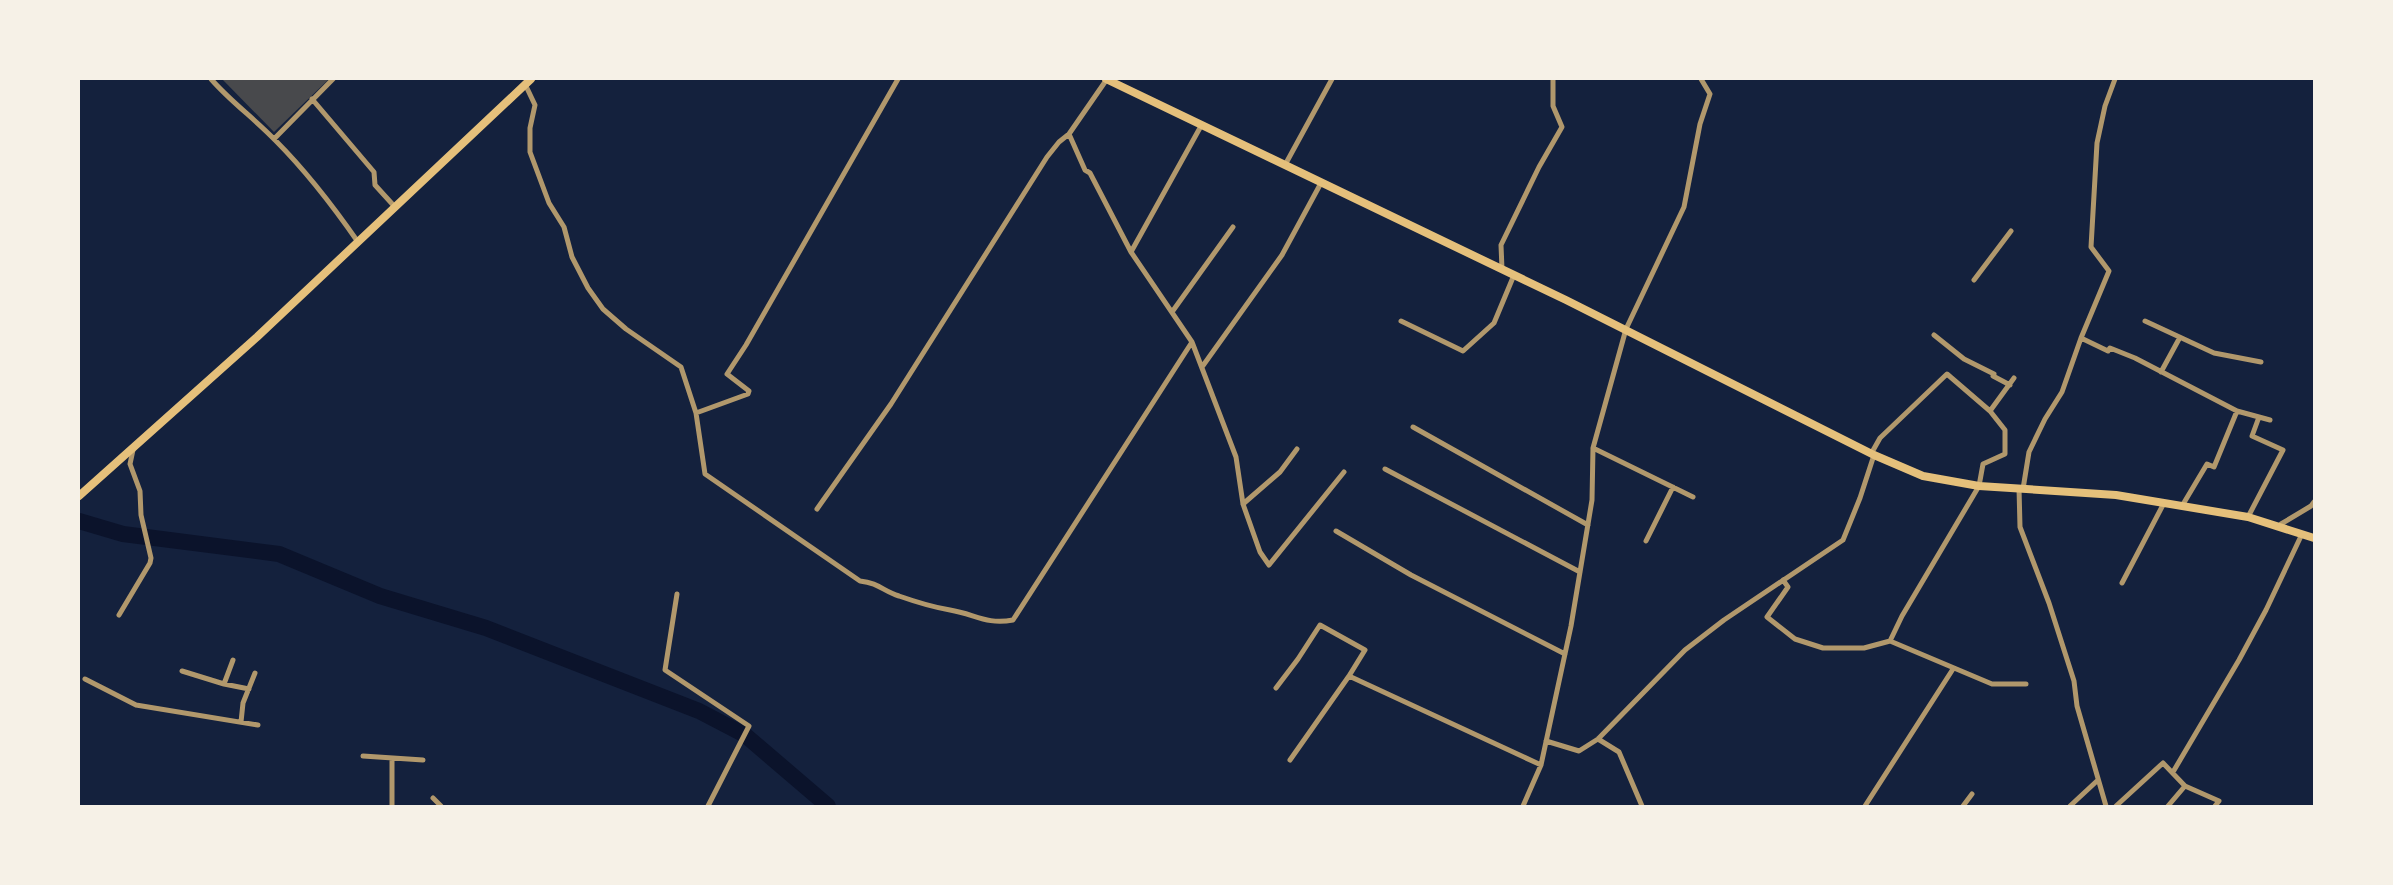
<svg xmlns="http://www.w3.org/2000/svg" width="2393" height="885" font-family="Arial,sans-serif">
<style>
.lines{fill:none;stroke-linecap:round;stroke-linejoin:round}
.river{stroke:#0b132b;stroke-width:16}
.building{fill:#48494c}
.minor{stroke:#b1986c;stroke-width:5}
.secondary{stroke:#e5c07b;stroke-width:8}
</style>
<rect width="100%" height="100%" fill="#14213d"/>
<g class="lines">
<path class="river" d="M79 521 123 534 279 554 380 596 486 628 699 711 745 735 828 806"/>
</g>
<path class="building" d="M222 79H329L274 132Z"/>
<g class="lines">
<path class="minor" d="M211 79C232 103 254 118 275 140 306 171 333 206 358 242
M898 79 746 345 727 374 749 391 748 394 696 413 705 474 860 581C879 583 883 591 899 596 916 602 932 607 950 610 975 614 986 625 1013 620L1192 342
M525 84 535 105 530 128V152L549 203 564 227 572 257 588 288 603 309 626 329 681 367 696 413
M312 99 374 172 375 185 395 207
M1069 134 1085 170 1090 173 1131 252 1192 342 1236 457 1243 504 1260 552 1269 565 1344 472
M274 139 333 79
M1285 165 1332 79
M1131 252 1201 126
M1502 269 1501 245 1539 167 1562 127 1553 106V79
M1974 280 2011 231
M1172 312 1233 227
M1401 321 1463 351 1494 323 1514 275
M2145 321 2214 353 2261 362
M1934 335 1964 359 1994 374 1993 376 2010 385
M2081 338 2108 351 2110 348 2135 358 2237 411 2270 420
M1202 367 1282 255 1321 183
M2161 372 2179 339
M1413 427 1588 525
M1593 448 1693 497
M1871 454 1880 438 1947 374 1990 411 2014 378
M1385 469 1580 572
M2019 488 2020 527 2049 603 2074 681 2077 706 2106 806
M2023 489 2029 452 2045 419 2062 392 2081 338 2109 271 2091 247 2097 143 2105 106 2115 79
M1243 504 1280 472 1297 449
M2182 506 2207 464 2214 467 2237 411
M817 509 891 404 1047 157 1059 142 1069 134 1107 79
M2248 517 2283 450 2252 436 2259 417
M2281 524 2311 506 2314 502
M1336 531 1411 575 1565 654
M1646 541 1673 487
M1783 580 1788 587 1767 617 1795 639 1823 648H1864L1890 641 1992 684H2026
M2122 583 2164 503
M677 594 665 670 749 726 708 806
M119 615 150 563 151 558 141 515 140 491 130 464 133 450
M1890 641 1902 616 1979 486 1983 464 2005 454V430L1990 411
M182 671 224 684 233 660
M85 679 136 705 258 725
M224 684 249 689
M1276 688 1298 659 1320 625 1365 650 1349 676 1541 765
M241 722 243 703 255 673
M1598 739 1619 752 1642 806
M1546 741 1579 751 1598 739 1685 650 1724 620 1843 540 1860 498 1874 455
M363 756 423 760
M392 759V806
M1290 760 1349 676
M2173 772 2239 660 2266 610 2302 534
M2185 786 2219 801 2215 806
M433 798 441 806
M1523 806 1541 765 1571 626 1592 500 1593 448 1626 329 1684 207 1700 124 1710 94 1701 79
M1865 806 1953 669
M1963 806 1972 794
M2070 806 2098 780
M2116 806 2163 763 2185 786 2168 806"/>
<path class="secondary" d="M1106 79 1566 300 1874 455 1923 476 1979 486 2116 495 2248 517 2314 538
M79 496 257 337 531 79"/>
</g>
<rect width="2393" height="885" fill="none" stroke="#f6f1e7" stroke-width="160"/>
</svg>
